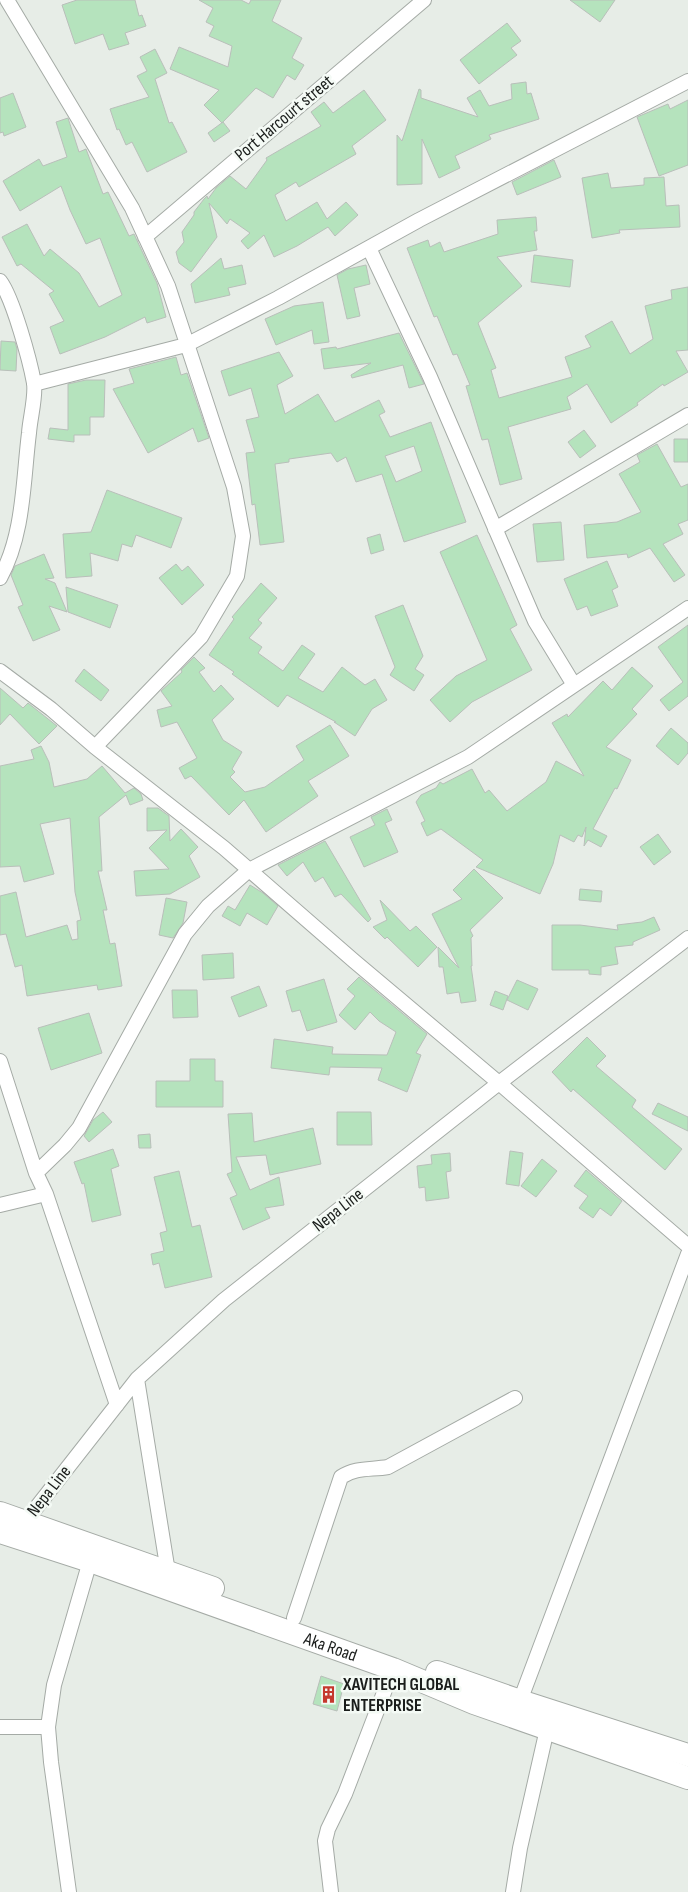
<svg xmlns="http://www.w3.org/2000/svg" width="688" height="1892" font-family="'Sofia Sans Condensed',sans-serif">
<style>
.building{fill:#b5e3bd;stroke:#b9bfba;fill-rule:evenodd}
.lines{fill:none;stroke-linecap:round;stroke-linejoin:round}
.street-casing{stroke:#a5aba6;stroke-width:16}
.primary-casing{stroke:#a5aba6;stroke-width:24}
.street{stroke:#fff;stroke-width:14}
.primary{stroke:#fff;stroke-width:22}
.labels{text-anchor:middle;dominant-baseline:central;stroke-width:5;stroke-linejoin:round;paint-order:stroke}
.street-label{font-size:18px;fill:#1a1d1b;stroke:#f4faf5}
.poi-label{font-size:18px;font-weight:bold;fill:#1a1d1b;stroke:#f4faf5;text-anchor:start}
</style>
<rect width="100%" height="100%" fill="#e7ede7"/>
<path class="building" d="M77 0H135L139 16 142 15 146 26 125 33 129 44 109 50 103 34 75 44 62 5Z
M199 0H241L249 4 251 0H281L272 21 302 38 292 58 304 65 295 80 287 75 273 98 256 88 222 123 204 105 219 90 170 69 179 47 228 67 232 46 209 36 214 26 206 22 213 8Z
M570 0H615L600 22Z
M507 23 521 41 511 48 517 55 479 84 460 60Z
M155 49 167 73 155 79 169 123 172 122 187 152 147 172 132 142 126 145 119 129 117 130 110 109 149 97 137 76 147 71 140 57Z
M526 82 527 94 531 93 539 119 489 135 491 139 455 156 460 168 439 178 422 139V184L397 185V135L402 141 419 89 421 90V98L478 117 467 98 480 90 489 106 512 99 511 84Z
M364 90 386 120 352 146 356 154 299 187 296 182 275 195 286 221 317 202 327 219 346 202 358 215 335 236 328 227 297 246 274 257 264 235 248 249 241 241 250 233 230 219 227 224 209 203 217 237 191 272 179 263 176 252 184 242 182 232 194 215V212L204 199 207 196 208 199 216 188 230 176 246 189 267 160 266 158 321 126 311 112 324 102 333 113Z
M13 93 26 127 4 136 3 132 0 133V98Z
M688 100V165L659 176 637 117 668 104 670 109Z
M68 118 79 152 86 149 103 194 108 192 129 236 134 234 157 283 166 317 147 323 145 317 105 337 60 354 50 327 64 321 49 294 54 291 21 264 17 266 2 237 27 224 44 256 50 249 79 273 99 307 122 295 100 238 86 244 70 210 61 186 20 211 3 181 39 159 43 166 67 157 56 122Z
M223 122 230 131 214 142 208 133Z
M554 160 561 177 517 195 512 182Z
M608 173 611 188 644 185V178L664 177 666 206 679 205 680 227 619 230 620 233 592 238 582 178Z
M536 217 537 231H534L537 250 497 257 522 286 478 323 496 368 491 370 499 398 572 377 565 357 591 347 585 336 612 321 630 354 653 339 645 306 672 299 671 290 688 287V350L676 351 688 372 664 386 663 384 637 403 638 405 611 423 587 384 567 397 571 409 508 427 522 479 500 485 488 439 482 440 466 386 470 385 457 354 453 355 437 316 434 317 407 248 428 240 430 247 440 242 444 252 498 234 497 220Z
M534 255 573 260 570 287 531 282Z
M221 258 224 269 242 265 246 284 228 288 230 295 195 303 191 284Z
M366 265 370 284 354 288 360 316 347 319 337 275 348 269Z
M323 302 329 342 314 344 312 330 276 345 265 319 294 306Z
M399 333 424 384 409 388 403 365 352 378 351 375 371 363 324 369 321 349 336 347 337 349Z
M1 341 15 342 17 349 16 371 0 370Z
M279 352 293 376 277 385 285 414 318 394 335 422 379 400 385 412 379 415 390 437 431 422 466 522 404 542 382 474 356 482 346 457 337 462 331 453 289 459V462L275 464 284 542 260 545 255 504 252 505 246 453 255 452 246 420 259 417 251 388 229 396 221 371ZM414 446 422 471 396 482 385 456Z
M176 357 181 375 187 373 209 438 198 442 193 428 148 453 113 389 134 383 129 369Z
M86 380H105L104 417H90V435H74V442L48 439 50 428 68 430V384Z
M584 430 596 446 580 458 568 442Z
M674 439H688V462H674Z
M657 444 681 487 688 484V520L678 524 683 534 663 544 685 575 674 582 650 548 628 558 627 554 587 558 584 525 617 522 641 512 619 474 640 462 637 455Z
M107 490 182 518 171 548 136 535 132 547 122 544 118 561 90 553 92 576 66 578 63 534 91 532Z
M561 522 564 560 537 562 533 524Z
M380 534 384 550 371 554 367 538Z
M477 535 517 625 510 629 532 670 472 702 450 722 430 700 456 676 487 660 440 552Z
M44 554 54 578 45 579 55 583 67 612 49 606 60 630 33 641 18 607 23 605 11 575 15 566Z
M607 561 618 587 612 590 618 606 591 616 587 606 577 610 564 579Z
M176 564 182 571 188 566 204 585 182 605 159 578Z
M261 583 277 598 258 620 262 623 249 638 262 647 258 653 283 671 302 645 315 654 298 678 323 692 342 667 365 685 375 679 387 700 372 709 355 736 334 722H336L287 695 278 707 232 674 234 672 209 655 234 619 232 617Z
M66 587 118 605 110 628 68 612Z
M403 605 423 656 415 669 424 675 414 691 390 675 395 667 375 616Z
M688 625V696L669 711 660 700 683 682 658 647Z
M194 657 205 668 199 672 214 692 221 685 234 699 212 720 223 740 242 752 232 769 235 772 230 777 245 792 265 787 304 760 296 746 330 725 349 756 308 781 318 796 266 832 244 800 229 815 191 776 185 779 179 768 197 758 177 722 161 727 157 710 172 706 161 691 182 672 181 670Z
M632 667 653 686 632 709 637 714 606 747 631 760 617 789 615 788 593 829 607 836 601 847 588 840 584 846 586 827 582 837 578 835 574 842 560 835 553 864 540 894 476 867 483 860 441 829 427 836 421 823 425 821 416 802 421 795 436 788 440 782 443 784 472 769 485 793 489 790 507 811 546 782 556 761 584 776 552 723 567 714 568 717 603 681 612 690Z
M84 669 109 690 101 701 75 681Z
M0 688 23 708 28 703 57 726 39 744 10 714 0 725Z
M671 728 688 743V753L678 765 656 746Z
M41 746 49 762 54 787 87 779 102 766 125 793 134 788 141 794 143 800 130 805 126 795 99 817 102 871H98L107 910H103L110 944 115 943 122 986 98 990 97 985 27 996 22 965 15 967 6 934 0 935V896L16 892 26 937 67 925 72 940 78 939 77 921 81 920 75 892 70 818 40 824 54 874 24 882 20 866 0 867V766L34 759 31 750Z
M147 808H158L169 816 170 841 181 829 198 847 189 856 200 877 170 894 136 896 134 871 169 869 149 848 167 830 147 831Z
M387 809 392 820 385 823 398 852 364 867 350 837 375 825 371 817Z
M658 834 671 852 654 865 640 847Z
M325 841 371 919 368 922 341 894 335 897 323 877 315 882 303 862 287 876 278 865Z
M474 869 503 898 470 930 473 936 471 938 472 966H471L476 1001 461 1003 459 992 447 994 443 967H439L438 947 459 968 432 914 462 899 453 890Z
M250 885 263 893 278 906 267 925 247 913 240 926 222 916 228 906 235 910Z
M580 889 602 891 601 902 579 900Z
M166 898 187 902 183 923 173 938 159 935Z
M380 900 410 931 416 926 437 947 418 967 387 937 385 939 373 927 387 920Z
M654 917 660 930 633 942V945L615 947 618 964 601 967V975L589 974V970H552V925H580L618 930 617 925 642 922Z
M233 953 234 978 203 980 202 955Z
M359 977 427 1034 416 1053 421 1055 407 1092 378 1080 382 1068 330 1067 329 1075 271 1068 274 1039 333 1047 332 1054 387 1055 396 1032 379 1021 370 1012 355 1030 339 1015 355 996 347 989Z
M324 979 337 1022 307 1031 300 1010 292 1012 286 991Z
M517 980 538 989 528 1010 507 1000Z
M259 986 267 1006 239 1017 231 997Z
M172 990H197L198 1017 173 1018Z
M495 991 508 996 503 1010 490 1005Z
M89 1013 102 1053 51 1070 38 1028Z
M587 1037 606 1056 596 1066 636 1100 632 1107 682 1149 665 1170 573 1089 571 1092 552 1072Z
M190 1059H215V1081H223V1107H156V1081H190Z
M658 1103 688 1117V1131L652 1114Z
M103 1112 112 1122 89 1142 84 1136 93 1120Z
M337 1112H371L372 1145H337Z
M252 1113 254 1142 313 1128 321 1164 270 1175 266 1155 236 1157 250 1190 279 1177 284 1205 265 1208 270 1218 243 1230 230 1198 237 1195 227 1174 232 1172 228 1114Z
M150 1134 151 1148H139L138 1135Z
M113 1149 119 1166 111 1169 121 1215 92 1222 84 1183 82 1184 74 1162Z
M510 1151 523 1153 519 1186 506 1184Z
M450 1153 451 1171 446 1172 449 1198 426 1201 425 1187 419 1188 417 1166 432 1164 431 1155Z
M542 1159 557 1171 536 1197 521 1186Z
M586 1170 622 1201 611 1216 600 1208 593 1218 579 1208 588 1196 574 1186Z
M179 1171 192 1227 200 1225 212 1277 165 1288 159 1263 153 1265 151 1254 164 1251 160 1233 167 1231 154 1177Z
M321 1676 344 1684 337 1711 313 1704Z"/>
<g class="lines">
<defs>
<path id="street" d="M7 0 132 208 168 286 234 487 243 536 237 576 201 637 95 747
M145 237 424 0
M369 248 430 377 535 621 574 685
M0 281C13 298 30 361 34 383 36 397 30 418 29 433 23 481 24 535 0 578
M34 384 186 345 278 298 419 220 688 81
M495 529 688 415
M0 671 51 709 95 747 224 848 354 961 499 1083 688 1246
M0 1061 36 1173 46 1194 117 1405
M36 1173 65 1145 79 1128 185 934 208 906 249 870 468 757 688 608
M0 1205 46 1194
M137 1379 168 1572
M25 1522 137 1379 224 1300 499 1083 688 938
M294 1618 341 1477C356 1467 371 1470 388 1467L515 1398
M520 1701 688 1254
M0 1727H48
M69 1892 51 1762 48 1727 54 1685 90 1561
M331 1892 325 1841 328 1829 345 1794 393 1669
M513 1892 520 1848 547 1729"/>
<g id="primary">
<path d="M0 1513 213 1588"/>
<path id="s1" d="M0 1532 90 1561 393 1669 474 1703 688 1778"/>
<path d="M437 1672 520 1701 688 1755"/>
</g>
</defs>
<use href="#street" class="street-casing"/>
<use href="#primary" class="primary-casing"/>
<use href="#street" class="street"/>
<use href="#primary" class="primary"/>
</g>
<defs>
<symbol id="building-bare" viewBox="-9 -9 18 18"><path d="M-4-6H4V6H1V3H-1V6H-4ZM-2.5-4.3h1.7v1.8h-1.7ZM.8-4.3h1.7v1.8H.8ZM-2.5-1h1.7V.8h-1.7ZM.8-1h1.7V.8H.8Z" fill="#c5382d" stroke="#f4faf5" stroke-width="2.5" paint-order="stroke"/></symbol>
</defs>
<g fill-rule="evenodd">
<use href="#building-bare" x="316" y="1682" width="25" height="25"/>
</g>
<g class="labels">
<g class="street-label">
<text transform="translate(284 118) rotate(-40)">Port Harcourt street</text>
<text transform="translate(338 1210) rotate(-38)">Nepa Line</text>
<text transform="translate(49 1491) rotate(-52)">Nepa Line</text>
<text stroke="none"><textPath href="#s1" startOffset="350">Aka Road</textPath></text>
</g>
<g class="poi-label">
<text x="343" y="1684">XAVITECH GLOBAL<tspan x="343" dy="21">ENTERPRISE</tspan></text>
</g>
</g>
</svg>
